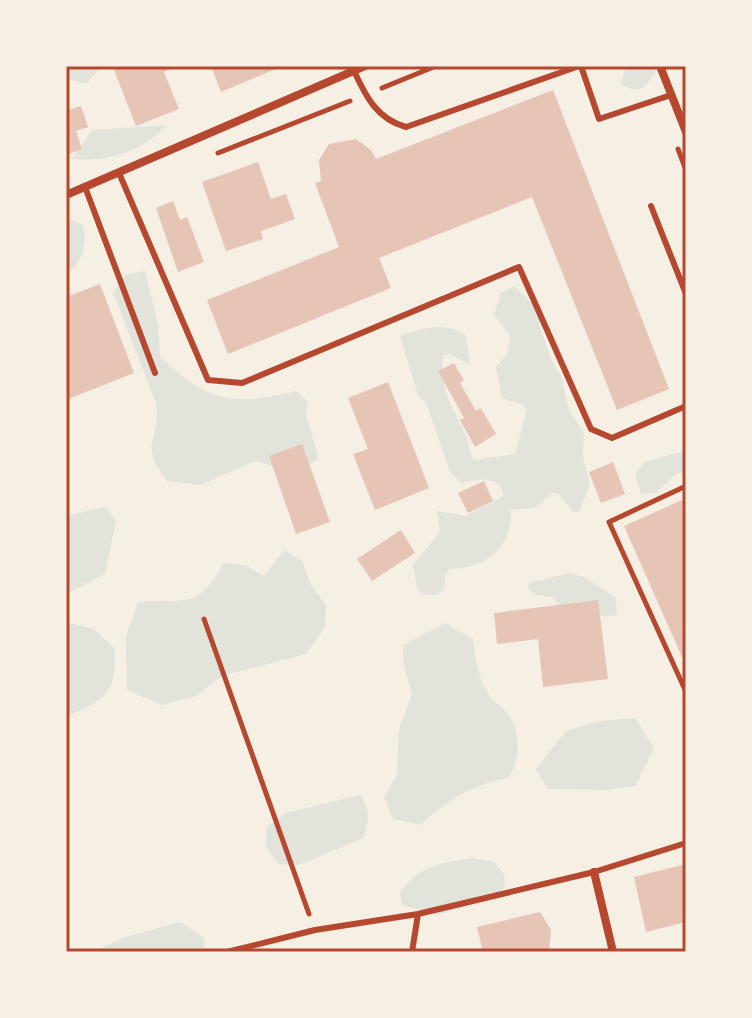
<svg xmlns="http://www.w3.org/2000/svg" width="752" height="1018" font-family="'Alegreya Sans',sans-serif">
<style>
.green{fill:#e2e4dc}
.building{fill:#e6c5b7}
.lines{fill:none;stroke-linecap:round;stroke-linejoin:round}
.path{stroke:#b5482f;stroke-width:5}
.service{stroke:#b5482f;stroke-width:6}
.minor{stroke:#b5482f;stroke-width:8}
.neatline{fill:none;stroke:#b5482f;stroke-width:3}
</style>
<rect width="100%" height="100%" fill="#f6efe4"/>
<path class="green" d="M66 66H102L86 84 66 78Z
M629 66H656L655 74 644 87 635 90 621 85 624 71Z
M167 125C142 152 108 162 72 159L92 130Z
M66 218 83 225C87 245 84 262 66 274Z
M145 271 158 324 160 357C209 402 232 407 296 391L308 402 306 415 319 459 296 472 255 461 200 485 167 481C137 442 161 443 156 403L113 293 125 275Z
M514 286 540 311 539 325 551 359 562 378 568 408 584 433 583 456 590 485 579 512H573L559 494 552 493 535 508 511 510C512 549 486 568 449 569L445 575 444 589 437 595 422 594 417 588 413 565 440 532 437 511 466 516 503 496 502 488C491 476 477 480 461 483L450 472 426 402 419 398 400 336C420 328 448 321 466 336L470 365 450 354 443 356C440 391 452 406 466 436 470 444 468 452 474 460L515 454 527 410 521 404 502 398 496 367 507 354 511 337 494 315 501 293Z
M686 447V473H677L656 493 641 494 635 474 645 462 684 451Z
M105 507 116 521 105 574 66 594V516Z
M284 550 302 561 310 583 326 605 325 627 306 654 222 676 196 696 162 705 127 690 126 637 138 602C187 598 197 611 224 563L245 565 264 576Z
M569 573 586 578 616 598 617 615C598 620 583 610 563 609L552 597 536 595 528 589 529 583Z
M66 622 94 629 115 649C116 693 106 701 66 716Z
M445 623 473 639C476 659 478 677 488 694 493 703 505 708 510 717 521 735 520 760 509 777 472 786 449 798 421 825L393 819 384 797 397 774 399 730 412 693 404 667 403 645Z
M635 718 654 748 635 786 607 790 548 789 536 769 566 731 599 721Z
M360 795C371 811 369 821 363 838L299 865 278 864 266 847 267 827 286 813Z
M473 858 494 862 504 874 505 887 490 899 438 915 402 905 400 893C418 866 443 862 473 858Z
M180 922 205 938 203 952H94L122 938Z"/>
<path class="building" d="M125 66H178L164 72 179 109 136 126 114 70Z
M211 66H283L221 92Z
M553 90 669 389 617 410 532 197 379 258 391 288 228 354 207 300 339 247 315 183 321 181 319 160 329 144 356 139 371 150 376 159Z
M81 106 88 127 76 131 82 149 66 155V111Z
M258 162 271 199 286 194 295 219 261 231 263 239 226 251 202 182Z
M173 201 180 220 187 217 204 262 178 272 156 208Z
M100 284 134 373 66 400V297Z
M454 363 464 380 460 383 476 411 481 408 496 434 475 447 460 420 464 418 438 371Z
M388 382 429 488 375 510 353 454 368 449 348 398Z
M302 444 330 522 296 534 269 456Z
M613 462 625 494 601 503 589 472Z
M484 481 493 501 468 513 458 493Z
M682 500 686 509V666L624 526Z
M401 530 415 553 372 581 357 559Z
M598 600 608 679 543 687 538 639 497 644 494 613Z
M686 864V922L646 932 634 877Z
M540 912 551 930 549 952H483L477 927Z"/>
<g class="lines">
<path class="path" d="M382 88 436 66
M678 149 686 170
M218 153 350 101
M686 486 609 522 686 692
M204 619 309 914"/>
<path class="service" d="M581 66 599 119 671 95
M354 71C366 97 377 119 406 127L579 66
M119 173 208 380 242 383 519 267 591 429 612 438 686 406
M85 187 155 373
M651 206 686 294
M227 952 315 930 418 914 594 872 686 843
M412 952 418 914"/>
<path class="minor" d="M660 66 686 132
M66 195 365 66
M594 872 613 952"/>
</g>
<rect width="752" height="1018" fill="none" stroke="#f6efe4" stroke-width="136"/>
<rect x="68" y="68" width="616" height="882" class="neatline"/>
</svg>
